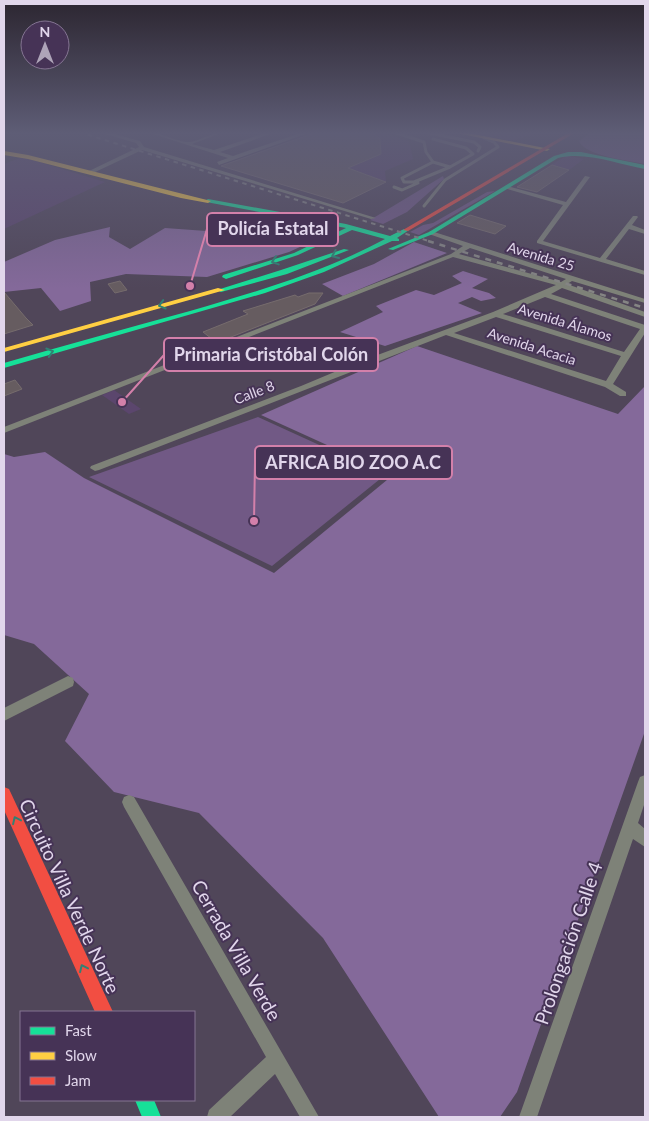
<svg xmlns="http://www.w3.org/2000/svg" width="649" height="1121" font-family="Lato,sans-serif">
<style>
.built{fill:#5b466d}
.green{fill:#715985}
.forest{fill:#84699a}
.building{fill:#665c60;stroke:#766c6d}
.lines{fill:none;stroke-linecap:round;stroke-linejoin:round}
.path{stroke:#868685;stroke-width:1;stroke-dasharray:0.5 2;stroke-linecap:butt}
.lane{stroke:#7e8278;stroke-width:3}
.street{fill:#7e8278;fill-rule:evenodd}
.fast{fill:#16e098;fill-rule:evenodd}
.slow{fill:#ffcf43;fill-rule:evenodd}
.jam{fill:#f24e42;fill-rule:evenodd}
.rail-far1{stroke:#858584;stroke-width:2;stroke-dasharray:4.5 4.5;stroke-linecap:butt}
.rail{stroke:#858584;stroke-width:2.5;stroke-dasharray:6 6;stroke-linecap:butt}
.oneway{stroke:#308174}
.labels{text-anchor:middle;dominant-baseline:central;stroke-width:4;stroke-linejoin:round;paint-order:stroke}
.far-street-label{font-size:14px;fill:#e1d6eb;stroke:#463356}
.near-street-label{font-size:19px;fill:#e1d6eb;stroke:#463356}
.leader{fill:none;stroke:#d380aa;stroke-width:2}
.callout-dot{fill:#d380aa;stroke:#463356;stroke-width:2}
.callout{fill:#463356;stroke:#d380aa;stroke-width:2}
.callout-label{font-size:18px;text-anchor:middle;font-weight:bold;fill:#e1d6eb}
</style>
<rect width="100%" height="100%" fill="#504659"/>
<path class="built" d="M465 132H539L516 140H507Z
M382 133 409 141 413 159 385 171 386 182 354 170H344L381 154 380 140 375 135Z
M566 156H570L584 159 569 170 551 165Z
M22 157 105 182 4 229V164Z
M114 390 141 409 129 414 102 395Z"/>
<path class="green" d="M591 132H645V164C630 161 585 156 579 141Z
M443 176 444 179 407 212 383 224 370 220Z
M495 191 419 235 410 232 423 225 433 223 487 192Z
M258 417 385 475 272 566 89 477Z"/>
<path class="forest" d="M258 215 339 229 289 252 207 277 126 274 90 282 91 301 60 311 41 288 4 292V262L55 240 110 227 109 237 130 249 165 228 234 233Z
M414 242 447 253 343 296 322 284 374 264Z
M463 271 488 279 472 288 489 293 496 298 481 301 472 297 458 303 482 313 385 346 340 332 383 312 376 306 416 290 434 295 462 283 452 276Z
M417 346 618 414 645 386V731L517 1092 500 1117H439L323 938 199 813 114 792 65 741 89 694 34 644 4 635V454L14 457 45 452 84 478 274 573 393 475 261 415Z"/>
<path class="building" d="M317 132H367L375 135 380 139 381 154 348 168 386 182 343 203 221 166Z
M552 165 569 170 537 192 517 187Z
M470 215 506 226 495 234 457 223Z
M120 281 127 290 115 293 108 284Z
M4 292 26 318 33 325 4 334Z
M309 293H323L315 304 231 337 216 342 203 332 248 314 243 311 295 295 298 297Z
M15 380 22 389 4 396V384Z"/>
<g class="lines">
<path class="path" d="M595 148 616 132"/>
<path class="lane" d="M393 132 424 142 426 152 433 162 402 178 404 182H414L450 167
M424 132 474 142 480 147 478 151
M433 139 466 148 473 154 450 167 433 162
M394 187 402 190 418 183
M424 206 445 180 498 147 494 142 484 138"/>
<path class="street" d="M98 132H107L140 141 144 147 376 218 371 219 142 150 93 173H89V171L139 147 136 143Z
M147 132C161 132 172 140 186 142 197 143 211 132 224 132L192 144 214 150 268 132H276L220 152 233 156 303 132H311L219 165 217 162 228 158Z
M585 176 590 177 543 241 600 258 633 216H637L638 217 632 225 645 230V234L629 229 606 259 645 271V275L537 243V241L563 205 504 188 507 186 566 202Z
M431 231 645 299V303L572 281 567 284 645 312V317L562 288 551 294 645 325V333L613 384 626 392V396H620L605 387 446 335 99 470 95 471 90 468 91 466 301 386 356 363 493 312 556 285 453 257 4 433V427L451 254 463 246 429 234V232ZM470 248 566 279 561 282 459 254ZM545 297 640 329 624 352 503 314ZM496 317 621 356 606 381 454 333Z
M68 676 73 678 74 682 73 686 4 721V708Z
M645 775V802L638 823 645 829V847L633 839 537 1117H519L638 782 640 777Z
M129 795 134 797 319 1117H300L275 1074 230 1117H207L209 1110 266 1057 124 807 122 802 124 797Z"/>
<path class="fast" d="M581 152 645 165V169C617 164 586 151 558 158L433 234 393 250 388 249 429 232 554 156 568 152Z
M208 199 346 224 390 236 404 229 409 230 397 238 399 239V241H392L324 272 265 293 4 368V363C65 345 128 328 190 311 256 292 324 272 385 239L352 230 298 255 226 279 222 277 223 275 294 253 346 228 206 202 205 201Z
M344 249 349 250 287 274 221 292 217 290 281 270Z
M135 1100H154L161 1117H142Z"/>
<path class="slow" d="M451 132H463L550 149 547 151Z
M4 151 28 155 211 201 208 203 181 198 28 159 4 155Z
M218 288 225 290 4 352V348Z"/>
<path class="jam" d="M570 132H576L408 231 403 230Z
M4 787 9 789 113 1012H95L4 810Z"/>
<path class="rail-far1" d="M79 132 432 242"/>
<path class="rail" d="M428 241 645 308"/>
</g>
<defs><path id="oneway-chevron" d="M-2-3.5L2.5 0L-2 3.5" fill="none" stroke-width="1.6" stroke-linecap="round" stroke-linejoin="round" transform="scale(1.25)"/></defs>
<g class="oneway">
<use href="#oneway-chevron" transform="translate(335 255) rotate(157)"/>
<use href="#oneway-chevron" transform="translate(275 261) rotate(162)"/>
<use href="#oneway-chevron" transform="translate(162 305) rotate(164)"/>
<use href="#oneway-chevron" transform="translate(50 352) rotate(-17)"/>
<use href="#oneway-chevron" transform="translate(16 820) rotate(-115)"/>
<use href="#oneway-chevron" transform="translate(83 968) rotate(-115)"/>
</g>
<linearGradient id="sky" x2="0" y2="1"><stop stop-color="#2c2631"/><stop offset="0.46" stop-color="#5e5d76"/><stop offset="1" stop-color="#5e5d76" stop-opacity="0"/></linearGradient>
<rect width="649" height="289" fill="url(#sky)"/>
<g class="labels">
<g class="far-street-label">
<text transform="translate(541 256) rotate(17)">Avenida 25</text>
<text transform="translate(565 322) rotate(17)">Avenida Álamos</text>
<text transform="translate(532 346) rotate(18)">Avenida Acacia</text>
<text transform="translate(254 392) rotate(-21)">Calle 8</text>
</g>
<g class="near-street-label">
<text transform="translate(70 896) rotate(65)">Circuito Villa Verde Norte</text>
<text transform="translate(568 943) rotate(-71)">Prolongación Calle 4</text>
<text transform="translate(237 950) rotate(60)">Cerrada Villa Verde</text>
</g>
</g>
<path class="leader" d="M190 286L207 229M122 402L164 355M254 521L255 462"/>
<g class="callout-dot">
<circle cx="190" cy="286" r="5"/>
<circle cx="122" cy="402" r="5"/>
<circle cx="254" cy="521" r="5"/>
</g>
<g class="callout">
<rect x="207" y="213" width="131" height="33" rx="5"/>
<rect x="164" y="338" width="214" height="33" rx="5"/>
<rect x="255" y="446" width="197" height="33" rx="5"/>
</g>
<g class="callout-label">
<text x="273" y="235">Policía Estatal</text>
<text x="271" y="361">Primaria Cristóbal Colón</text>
<text x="353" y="469">AFRICA BIO ZOO A.C</text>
</g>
<rect width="649" height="1121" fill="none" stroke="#e1d6eb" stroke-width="10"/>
<rect x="20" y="1011" width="175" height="90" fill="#463356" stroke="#847492"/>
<rect x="30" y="1027" width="25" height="8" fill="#16e098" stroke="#847492"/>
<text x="65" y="1036" font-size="15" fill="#e1d6eb">Fast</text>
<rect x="30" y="1052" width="25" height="8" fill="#ffcf43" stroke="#847492"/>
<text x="65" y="1061" font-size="15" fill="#e1d6eb">Slow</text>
<rect x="30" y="1077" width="25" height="8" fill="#f24e42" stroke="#847492"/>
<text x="65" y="1086" font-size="15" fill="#e1d6eb">Jam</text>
<g transform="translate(45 45)"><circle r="24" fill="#463356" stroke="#847492"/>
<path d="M0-4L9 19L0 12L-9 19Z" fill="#aea4b8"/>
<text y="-8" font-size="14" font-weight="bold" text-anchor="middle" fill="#e1d6eb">N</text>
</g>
</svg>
